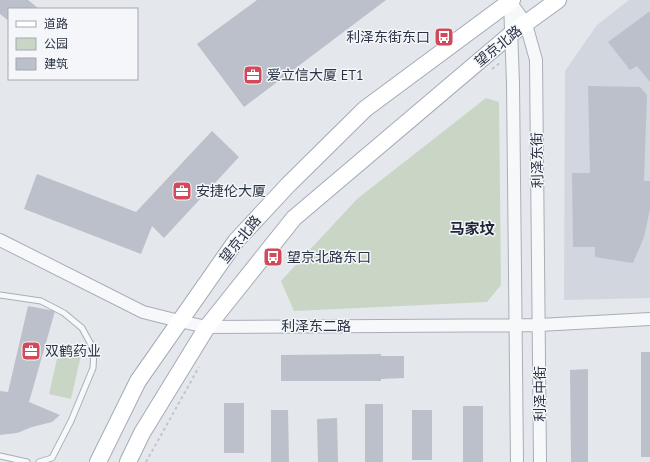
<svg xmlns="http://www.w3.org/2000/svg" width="650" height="462" font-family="'PT Sans','Noto Sans SC',sans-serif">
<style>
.built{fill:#d2d6de}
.green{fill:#c9d6c5}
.building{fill:#bbc0ca}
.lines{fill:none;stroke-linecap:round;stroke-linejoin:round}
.service-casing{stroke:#a9aeb7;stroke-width:7}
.tertiary-casing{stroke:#a9aeb7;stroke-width:14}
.primary-casing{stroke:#a3abb8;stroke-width:18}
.path{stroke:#c2c5cb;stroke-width:2;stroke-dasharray:3 3;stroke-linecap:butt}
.service{stroke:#f7f8fa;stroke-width:5}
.tertiary{stroke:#f7f8fa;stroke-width:12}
.primary{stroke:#fff;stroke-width:16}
.labels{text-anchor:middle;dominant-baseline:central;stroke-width:3;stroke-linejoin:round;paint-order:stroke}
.poi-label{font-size:14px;fill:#2b3445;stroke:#f4f6f9;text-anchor:start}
.street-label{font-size:14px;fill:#2b3445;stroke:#f4f6f9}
.neighbourhood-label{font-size:15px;font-weight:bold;fill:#1d2536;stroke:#f4f6f9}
</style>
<rect width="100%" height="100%" fill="#e4e7ec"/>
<path class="built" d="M629 0H650V298L564 300 565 71 597 25Z"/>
<path class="green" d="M486 98 499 102 501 285 487 302 294 311 281 281 357 199Z
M59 350 81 355 71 399 49 394Z"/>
<path class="building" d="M0 0H28L39 9H9V21L0 14Z
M257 0H386L244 107 197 44Z
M650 11V82L637 66 630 70 608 42Z
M588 86 640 87 647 95 644 181H650V209L644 237 633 263 595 257V247H573L572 173H590Z
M212 131 239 157 164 238 152 226 141 254 24 209 37 174 136 212Z
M28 306 55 311 29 402 60 415 52 422 32 427 17 433 0 435V391L8 392Z
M641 352H650V457H641Z
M381 354V356H404V378L381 379V381H281V355Z
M588 369V462H571L570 370Z
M224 403H244V453H224Z
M365 404H383V462H365Z
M463 406H483V462H463Z
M271 410H288L289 462H271Z
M412 410H432V460H412Z
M337 418 338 462H318L317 419Z"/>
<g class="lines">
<defs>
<path id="service" d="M0 295 41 301 64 313 82 328 94 350 93 368 71 421 52 458 39 462
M0 456 27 462"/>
<path id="tertiary" d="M509 0 526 24 536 60 540 462
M510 2 513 83 517 462
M0 240 143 312 179 321 207 327 539 325 650 319"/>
<path id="primary" d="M98 462 138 381 236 241 288 185 365 109 512 0
M128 462 142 433 207 327 294 218 511 34 558 0"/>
</defs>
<use href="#service" class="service-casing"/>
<use href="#tertiary" class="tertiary-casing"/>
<use href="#primary" class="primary-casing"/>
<path class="path" d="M492 69 501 62
M146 462 199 367"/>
<use href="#service" class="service"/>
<use href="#tertiary" class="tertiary"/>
<use href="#primary" class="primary"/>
</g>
<defs>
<symbol id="bus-square" viewBox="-11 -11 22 22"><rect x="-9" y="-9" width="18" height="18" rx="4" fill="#d1495b" stroke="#f4f6f9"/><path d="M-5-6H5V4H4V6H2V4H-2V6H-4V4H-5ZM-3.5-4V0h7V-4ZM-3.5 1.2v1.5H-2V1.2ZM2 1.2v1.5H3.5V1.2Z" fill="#fff"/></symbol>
<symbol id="office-square" viewBox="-11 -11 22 22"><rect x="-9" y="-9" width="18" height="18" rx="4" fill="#d1495b" stroke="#f4f6f9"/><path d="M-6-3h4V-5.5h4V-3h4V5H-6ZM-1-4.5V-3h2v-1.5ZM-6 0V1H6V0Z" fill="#fff"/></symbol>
</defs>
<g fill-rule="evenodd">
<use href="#bus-square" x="433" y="26" width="22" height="22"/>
<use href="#office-square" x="242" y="64" width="22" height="22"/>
<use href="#office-square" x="171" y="180" width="22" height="22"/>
<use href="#bus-square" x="262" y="246" width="22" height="22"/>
<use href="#office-square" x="20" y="340" width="22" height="22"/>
</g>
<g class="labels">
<g class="poi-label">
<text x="430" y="37" text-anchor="end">利泽东街东口</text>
<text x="267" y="75">爱立信大厦 ET1</text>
<text x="196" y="191">安捷伦大厦</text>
<text x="287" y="257">望京北路东口</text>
<text x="45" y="351">双鹤药业</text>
</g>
<g class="street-label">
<text transform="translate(498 46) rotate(-39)">望京北路</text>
<text transform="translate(537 160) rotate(-91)">利泽东街</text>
<text transform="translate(240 239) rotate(-51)">望京北路</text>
<text x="316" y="326">利泽东二路</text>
<text transform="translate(540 394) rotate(-90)">利泽中街</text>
</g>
<g class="neighbourhood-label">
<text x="472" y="228">马家坟</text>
</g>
</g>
<rect x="8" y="8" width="130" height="72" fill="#f4f6f9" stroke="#a4a8b1"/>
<rect x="16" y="21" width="20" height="6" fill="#ffffff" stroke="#a4a8b1"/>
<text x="44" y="28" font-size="12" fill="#2b3445">道路</text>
<rect x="16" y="38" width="20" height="12" fill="#c9d6c5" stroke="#a4a8b1"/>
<text x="44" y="48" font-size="12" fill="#2b3445">公园</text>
<rect x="16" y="58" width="20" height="12" fill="#bbc0ca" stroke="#a4a8b1"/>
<text x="44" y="68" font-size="12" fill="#2b3445">建筑</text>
</svg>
